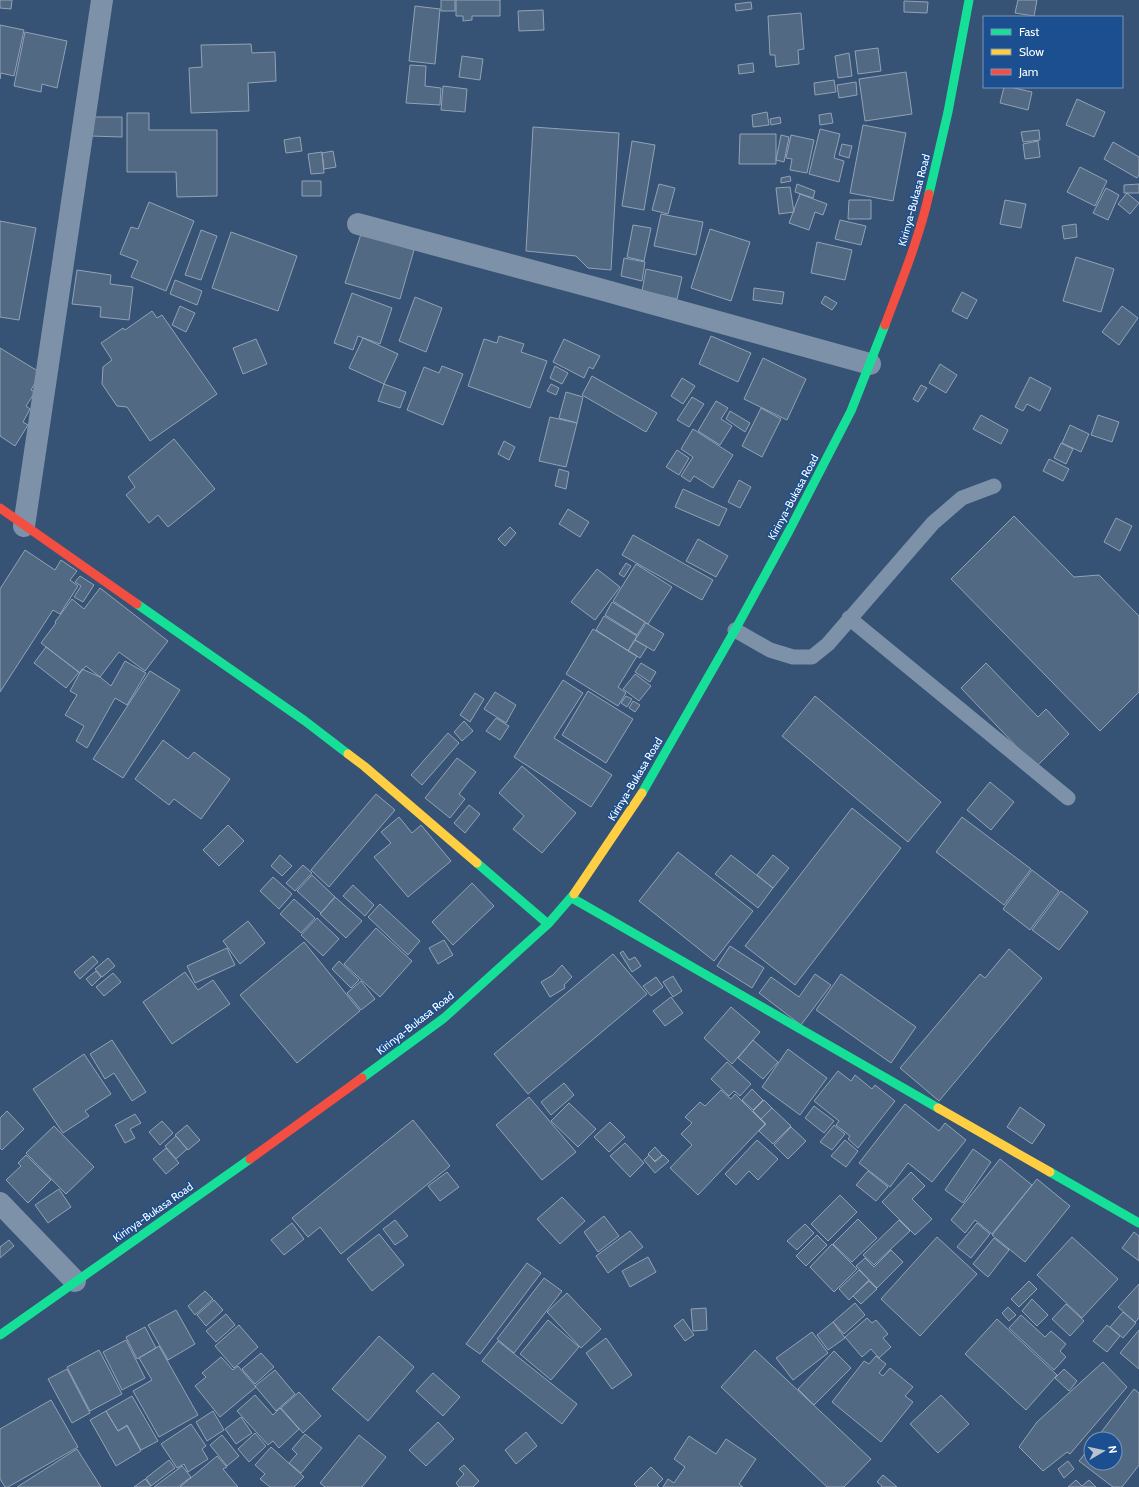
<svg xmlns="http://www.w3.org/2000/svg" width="1139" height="1487" font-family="Cabin,sans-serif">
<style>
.building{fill:#526984;stroke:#92a2b6}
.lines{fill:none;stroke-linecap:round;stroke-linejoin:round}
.lane{stroke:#7d92a8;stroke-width:15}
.street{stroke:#7d92a8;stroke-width:22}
.fast{stroke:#16e098;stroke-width:9}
.slow{stroke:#ffcf43;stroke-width:9}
.jam{stroke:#f24e42;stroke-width:9}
.labels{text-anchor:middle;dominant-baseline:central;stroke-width:3;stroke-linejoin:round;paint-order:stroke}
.street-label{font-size:11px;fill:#fff;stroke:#1b4f8f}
</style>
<rect width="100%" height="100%" fill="#365274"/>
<path class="building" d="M0 0H12L11 9 0 8Z
M441 0H455V11H441Z
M456 0H500V16H472V20L463 21V16H456Z
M1018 0H1037L1034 16 1015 13Z
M904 1 928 2 927 13 904 12Z
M751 2 752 9 736 11 735 4Z
M415 6 440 9 435 64 409 61Z
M543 10 544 30 519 31 518 11Z
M801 13 804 49 798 50 799 64 776 67 775 55H770L768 16Z
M0 25 24 30 14 76 1 73 0 79Z
M25 32 67 41 57 88 42 84 41 92 14 86Z
M251 44 252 53 275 52 276 81 248 83 249 111 191 113 189 68 202 67 201 45Z
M878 48 881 71 858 74 855 51Z
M849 53 852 76 838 78 835 56Z
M462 56 483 59 480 80 459 77Z
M753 63 754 72 739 74 738 65Z
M410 65 426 66 425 86 441 88 440 105 406 103Z
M906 72 912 114 865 121 859 79Z
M834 80 836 92 815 95 814 83Z
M856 82 857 95 839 98 837 85Z
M443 86 467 89 465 112 441 110Z
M1004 87H1010L1032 92 1028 110 1000 103Z
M1077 99 1105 112 1094 137 1066 125Z
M767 112 769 125 753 127 752 115Z
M127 113H149V130H217V196L177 197 176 172H127Z
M831 113 833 123 820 125 819 115Z
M90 117H122V137L90 136Z
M780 117 781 123 771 125 770 119Z
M863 125 906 133 893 201 850 193Z
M533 127 619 133 611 270 588 268 576 256 526 251Z
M820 129 840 134 834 158 844 161 839 182 809 174Z
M1039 130 1040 140 1023 142 1021 132Z
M740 134H776V164H739Z
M781 135 789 137 784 162 776 160Z
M791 135 814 140 807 173 790 170 792 159 786 158Z
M300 137 302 151 286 153 284 140Z
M632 141 655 145 644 210 622 206Z
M1038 141 1040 157 1025 159 1023 144Z
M1113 142 1139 157V175L1137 178 1104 159Z
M842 144 852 146 849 158 839 155Z
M333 151 336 167 324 169 322 153Z
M322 152 324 173 311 174 308 154Z
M1080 167 1107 181 1095 206 1067 192Z
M790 176 791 181 781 183V178Z
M302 181H321V196H302Z
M659 184 675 188 668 214 652 210Z
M797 184 815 191 813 198 795 192Z
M1139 184V193H1124V185Z
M790 187 794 212 779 214 776 188Z
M1106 188 1119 195 1108 220 1093 213Z
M1127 193 1139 203 1130 214 1118 204Z
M800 194 827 204 823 215 815 212 809 230 789 223Z
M849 200H871V219H848Z
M1005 200 1026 204 1021 228 1000 224Z
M149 202 194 221 166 291 131 277 138 261 120 254 131 227 138 229Z
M661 214 703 222 696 255 654 246Z
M840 220 866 226 861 245 835 239Z
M0 221 36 228 19 320 0 317Z
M1076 224 1077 237 1064 239 1062 226Z
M633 225 651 228 644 261 627 257Z
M710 229 750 242 731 301 691 288Z
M201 230 217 236 201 280 185 275Z
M231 232 297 256 278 311 212 288Z
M361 234 414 250 400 299 345 283Z
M817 242 852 250 845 280 811 273Z
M1076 257 1114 269 1101 312 1063 301Z
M624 258 645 262 642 281 621 276Z
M646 269 682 277 677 299 642 291Z
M77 270 111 275 110 284 133 287 129 320 100 317 101 307 72 304Z
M175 280 202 291 197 305 170 294Z
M754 288 784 292 782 304 753 300Z
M962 292 977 300 967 319 952 311Z
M352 293 392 308 380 344 358 336 353 350 334 343Z
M825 296 837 303 832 310 821 303Z
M415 297 442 308 426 352 399 341Z
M180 306 195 313 186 332 172 325Z
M1122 306 1138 318 1119 345 1102 332Z
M152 311 157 318 162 315 217 394 150 441 127 407 117 406 102 384 103 367 112 360 101 343 123 328 125 330Z
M499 336 524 344 521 352 547 361 530 408 468 386 484 339 497 343Z
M711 336 751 353 738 382 699 364Z
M363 338 398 354 384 384 349 368Z
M256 339 267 364 243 374 233 348Z
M564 339 600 356 593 369 589 367 584 378 553 362Z
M0 348 41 373 31 390 35 392 26 406 30 409 23 422 28 425 15 446 0 436Z
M763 358 806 379 787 420 744 399Z
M940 364 957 375 946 393 929 383Z
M442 366 463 374 443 425 407 410 424 367 439 373Z
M555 366 568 373 562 384 550 378Z
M592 376 657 413 646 432 582 395Z
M1030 377 1051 388 1040 411 1027 404 1023 411 1015 407Z
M682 378 695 386 683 404 671 396Z
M384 384 406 392 400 408 378 401Z
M551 384 559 388 556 395 547 391Z
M921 385 927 388 918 402 913 399Z
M566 392 583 397 577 423 559 418Z
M692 397 704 404 689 427 677 420Z
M716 401 728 408 721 419 732 426 720 445 698 431Z
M761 408 781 419 762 457 742 446Z
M730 411 750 423 745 432 726 419Z
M981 415 1008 430 1001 444 973 429Z
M1098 415 1119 422 1112 442 1091 435Z
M550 417 577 423 566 467 539 461Z
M1070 425 1089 434 1081 452 1062 443Z
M693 429 733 455 713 488 694 476 690 482 681 476 693 457 681 449Z
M174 439 215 489 168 527 158 515 149 523 126 495 135 487 128 477Z
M504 441 515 447 509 460 498 454Z
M1061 443 1073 449 1066 464 1054 458Z
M677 450 689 458 679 475 666 467Z
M1049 459 1069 469 1063 481 1043 471Z
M559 469 569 472 566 489 555 486Z
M739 480 751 487 740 508 728 502Z
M683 489 727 509 719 526 675 507Z
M568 509 589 522 580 537 559 524Z
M1014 516 1074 577 1099 575 1139 616V692L1100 731 951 579Z
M1116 518 1132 526 1120 551 1104 542Z
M510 527 516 533 505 546 498 539Z
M633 535 713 580 702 600 622 555Z
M698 539 728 556 716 577 686 561Z
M25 550 55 570 61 560 77 571 70 580 78 586 60 614 53 610 0 692V589Z
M626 563 631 566 624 577 619 574Z
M636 564 672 587 648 624 613 601Z
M597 569 620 587 595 620 571 602Z
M80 576 94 585 83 602 74 597 81 586 75 582Z
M100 588 168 641 145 671 119 652 100 677 86 666 80 673 41 643 56 623 55 622 72 599 84 609Z
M612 602 645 622 637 635 605 615Z
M604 616 637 636 628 651 596 630Z
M646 623 664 634 654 651 635 640Z
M593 629 637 656 618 687 626 693 618 706 566 674Z
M635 640 647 647 640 658 628 651Z
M46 647 79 672 66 688 34 663Z
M125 661 146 673 127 705 115 698 87 748 76 741 84 726 65 715 77 695 70 691 82 669 100 677 111 686Z
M641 663 656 672 650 682 635 672Z
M986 663 1038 717 1046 709 1069 734 1036 767 961 688Z
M150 671 180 690 123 778 93 759Z
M635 674 651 686 639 701 623 689Z
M563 680 583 693 554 738 612 775 591 807 514 757Z
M588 691 633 719 606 763 562 735Z
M495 692 516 705 506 723 484 709Z
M475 693 484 699 470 722 460 715Z
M626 696 632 699 627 707 621 703Z
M815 696 941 802 908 842 782 736Z
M633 701 640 705 635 712 629 708Z
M496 718 509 726 500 740 486 731Z
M464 721 473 731 462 741 454 732Z
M448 733 459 743 422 785 411 775Z
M163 740 188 759 194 752 230 779 201 819 174 799 169 805 135 779Z
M457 758 476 772 459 794 465 799 450 818 425 798Z
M522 766 576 813 542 853 513 829 524 816 499 793Z
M990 782 1014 802 991 830 967 810Z
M376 794 395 810 329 887 311 870Z
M469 805 480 814 465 833 454 823Z
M852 808 901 848 795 985 745 946Z
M399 817 412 833 421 825 451 861 408 897 374 857 391 843 381 832Z
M962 817 1031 869 1004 905 936 852Z
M228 825 244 841 219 866 203 850Z
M678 852 753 911 714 961 639 901Z
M280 855 292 866 282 876 271 866Z
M731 855 773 888 758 908 715 874Z
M773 855 789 868 773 888 757 875Z
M303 865 312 873 295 891 286 883Z
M1032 870 1059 891 1030 930 1003 909Z
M312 875 335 897 321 913 297 891Z
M273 877 292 894 279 909 260 891Z
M472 883 494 906 453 945 432 922Z
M353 885 374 905 365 916 343 896Z
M1061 891 1088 912 1059 950 1032 930Z
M335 897 362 921 346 938 320 914Z
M294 899 315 918 301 933 280 914Z
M380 904 420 941 408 955 368 917Z
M317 918 339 939 323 956 301 935Z
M248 921 265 943 240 964 223 941Z
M376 928 412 961 380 997 344 964Z
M444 940 453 955 438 964 429 948Z
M304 942 360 1011 297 1063 240 995Z
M730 946 764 968 752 988 717 966Z
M227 948 235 965 195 983 187 966Z
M1009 949 1042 978 939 1101 900 1068 980 974 985 978Z
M623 951 629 960 635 957 641 966 632 972 620 953Z
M613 954 647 994 528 1094 494 1054Z
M93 956 98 962 80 979 74 972Z
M108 958 115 966 102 977 95 969Z
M339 961 359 980 351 988 332 969Z
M562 965 572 977 564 985 565 988 550 997 541 982 553 975Z
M96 971 101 977 92 986 86 979Z
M185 972 198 990 213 980 230 1004 172 1044 143 1002Z
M113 973 121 982 104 996 96 987Z
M815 974 831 985 801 1025 759 993 771 977 799 997Z
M841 974 916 1027 891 1063 816 1010Z
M673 976 682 991 673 997 663 982Z
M656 977 663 987 651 996 643 986Z
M361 981 375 999 361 1010 347 993Z
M671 997 683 1013 665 1026 653 1011Z
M731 1007 760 1032 732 1064 704 1038Z
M112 1040 146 1092 132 1101 114 1073 105 1079 90 1054Z
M753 1040 778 1062 763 1079 738 1058Z
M788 1049 827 1078 800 1115 762 1087Z
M84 1054 111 1094 85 1111 89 1116 63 1133 33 1089Z
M727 1062 751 1084 740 1096 734 1091 729 1096 711 1079Z
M838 1071 851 1081 855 1075 872 1089 875 1085 895 1101 858 1148 848 1139 850 1136 836 1125 839 1121 814 1101Z
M564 1083 574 1095 551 1115 541 1102Z
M752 1089 763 1100 753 1110 742 1100Z
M721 1090 731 1099 735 1094 765 1124 698 1195 670 1168 692 1145 681 1134 692 1123 685 1117 700 1102 705 1106Z
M529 1097 576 1152 542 1180 496 1125Z
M764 1100 772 1108 761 1119 753 1111Z
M569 1103 596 1129 578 1147 551 1121Z
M905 1104 939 1131 945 1123 966 1140 932 1182 908 1163 890 1187 859 1163Z
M814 1106 834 1121 824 1133 805 1118Z
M1020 1107 1045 1125 1032 1144 1007 1127Z
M772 1108 791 1126 773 1144 759 1131 766 1124 761 1119Z
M7 1111 24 1129 2 1150 0 1148V1118Z
M135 1114 141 1123 130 1129 135 1138 125 1143 115 1125Z
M413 1120 450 1166 341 1254 320 1227 308 1237 292 1218Z
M162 1121 173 1133 160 1145 149 1132Z
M610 1122 625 1137 609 1152 594 1137Z
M187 1125 200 1140 188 1150 175 1135Z
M834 1125 845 1134 832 1150 820 1142Z
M54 1126 94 1167 66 1194 26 1153Z
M791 1127 806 1141 788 1159 774 1145Z
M176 1136 187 1149 176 1159 165 1146Z
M757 1140 778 1159 758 1180 749 1171 736 1185 725 1174Z
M845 1140 858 1151 846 1167 831 1156Z
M625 1143 644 1163 630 1177 610 1156Z
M655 1147 662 1155 655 1161 648 1154Z
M166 1148 179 1163 166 1174 153 1159Z
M973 1149 991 1162 963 1203 945 1190Z
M26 1155 51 1180 28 1203 6 1180 21 1166 18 1163Z
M649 1155 655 1162 663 1155 669 1161 655 1173 644 1160Z
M1000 1159 1032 1185 992 1234 975 1220 965 1233 951 1220Z
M868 1171 888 1187 876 1201 856 1185Z
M447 1172 459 1187 440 1201 428 1186Z
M911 1172 925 1186 912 1199 932 1219 915 1235 882 1202Z
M1037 1179 1070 1206 1025 1262 992 1235Z
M59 1189 71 1207 48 1223 35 1205Z
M840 1195 857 1212 828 1241 811 1224Z
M562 1197 585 1221 560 1244 537 1219Z
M604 1216 619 1236 598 1252 584 1232Z
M858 1219 877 1238 852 1262 833 1244Z
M395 1220 408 1236 395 1245 383 1229Z
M899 1220 910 1231 874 1265 863 1255Z
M292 1223 304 1239 284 1255 271 1240Z
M977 1223 990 1234 971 1258 957 1247Z
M805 1224 814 1233 797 1250 787 1241Z
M630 1231 643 1247 608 1273 596 1256Z
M1134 1232 1139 1236V1261L1122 1248Z
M379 1234 404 1265 372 1291 347 1259Z
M817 1235 827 1245 806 1266 796 1256Z
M937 1237 977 1274 920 1336 881 1299Z
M1072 1237 1118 1279 1082 1318 1037 1275Z
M994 1238 1009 1250 988 1277 973 1264Z
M9 1240 14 1246 0 1258V1247Z
M832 1244 857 1269 834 1292 810 1267Z
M891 1250 903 1262 877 1288 856 1266 865 1258 874 1267Z
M648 1257 656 1272 630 1287 622 1271Z
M527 1263 541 1273 480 1354 466 1344Z
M859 1270 869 1280 849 1300 839 1289Z
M544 1278 562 1291 514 1353 497 1339Z
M869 1281 877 1289 861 1304 853 1296Z
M1029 1281 1037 1289 1019 1307 1011 1299Z
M1139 1284V1318L1135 1322 1118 1307Z
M205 1291 213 1299 195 1315 188 1306Z
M567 1293 601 1329 581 1348 547 1312Z
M1032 1299 1048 1315 1037 1326 1022 1311Z
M214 1300 223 1310 206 1326 197 1315Z
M855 1303 865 1315 844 1334 833 1322Z
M1066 1304 1084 1321 1070 1336 1052 1319Z
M1008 1307 1016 1315 1009 1321 1002 1313Z
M706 1308 707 1330 693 1331 691 1309Z
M176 1310 195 1344 168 1360 148 1325Z
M1123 1312 1136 1323 1123 1338 1110 1327Z
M226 1314 235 1325 216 1342 206 1331Z
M1021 1315 1045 1337 1051 1331 1066 1344 1060 1351 1066 1357 1054 1370 1009 1328Z
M867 1318 872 1323 876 1320 888 1334 883 1338 891 1347 879 1358 871 1349 862 1357 845 1337Z
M683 1319 694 1335 685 1341 674 1326Z
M997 1319 1057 1375 1026 1410 965 1354Z
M548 1320 579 1347 551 1380 520 1354Z
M833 1322 845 1338 828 1350 817 1335Z
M239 1325 258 1347 234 1368 215 1346Z
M1107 1325 1120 1336 1107 1352 1093 1341Z
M145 1327 156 1348 137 1359 126 1337Z
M1139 1330V1369L1120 1353Z
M812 1332 828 1353 793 1380 776 1358Z
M379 1336 414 1367 368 1421 332 1389Z
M606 1338 632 1375 612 1389 586 1353Z
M126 1340 145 1378 122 1390 103 1352Z
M498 1341 577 1404 562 1424 482 1361Z
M159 1346 198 1415 159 1437 133 1391 152 1380 139 1358Z
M99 1350 122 1394 90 1411 67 1367Z
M755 1350 871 1459 844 1487H827L721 1387Z
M834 1351 851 1368 814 1405 798 1389Z
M261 1353 274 1367 255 1384 242 1369Z
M876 1356 886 1364 879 1373 883 1376 890 1368 913 1387 905 1396 913 1402 881 1442 832 1402 864 1361 869 1364Z
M221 1357 233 1370 238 1366 256 1387 220 1417 195 1386 206 1377 202 1373Z
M1103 1362 1127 1387 1070 1454 1067 1452 1043 1471 1019 1447 1037 1422Z
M67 1369 90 1413 72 1423 48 1379Z
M1064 1369 1077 1381 1069 1391 1055 1378Z
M275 1370 295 1394 276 1411 255 1386Z
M433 1373 460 1397 443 1416 416 1391Z
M1134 1389 1139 1393V1465L1122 1487H1113L1079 1461 1091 1446V1463H1115V1439H1096Z
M299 1392 321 1416 303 1433 281 1408Z
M255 1395 273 1415 280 1408 299 1429 279 1448 273 1441 268 1445 237 1411Z
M941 1395 969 1424 938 1453 910 1424Z
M132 1396 158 1441 141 1450 127 1425 118 1431 106 1411Z
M51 1400 78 1447 8 1487H5L0 1479V1429Z
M106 1411 118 1431 127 1426 141 1451 116 1466 90 1420Z
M213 1411 224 1430 207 1441 196 1422Z
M241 1417 252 1433 236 1444 225 1429Z
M438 1422 454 1439 426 1466 409 1450Z
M191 1424 206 1446 202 1449 208 1459 188 1472 184 1464 177 1468 161 1444Z
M526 1432 537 1446 516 1464 505 1450Z
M255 1433 266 1446 249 1462 238 1449Z
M305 1434 322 1448 301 1473 289 1463 297 1454 292 1449Z
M222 1435 239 1456 227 1466 210 1445Z
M359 1435 386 1457 362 1487H325L320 1483Z
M689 1436 716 1454 726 1439 756 1459 739 1484 743 1487H663L668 1479 674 1483 685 1467 674 1459Z
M271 1447 304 1477 294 1487H270L260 1479 265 1474 255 1465Z
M77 1449 101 1487H17Z
M217 1456 227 1467 223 1469 238 1487H180Z
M169 1460 175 1468 151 1486 146 1478Z
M1068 1461 1074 1469 1064 1478 1058 1469Z
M464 1465 479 1481 473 1487H459L456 1483 464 1474 459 1469Z
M182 1466 191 1477 178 1487H154Z
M651 1467 663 1479 657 1485 659 1487H637L634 1484Z
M883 1475 897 1487H881L882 1486 877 1482Z
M145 1479 151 1486 149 1487H134Z
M1076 1480 1082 1486 1089 1480 1096 1487H1068Z"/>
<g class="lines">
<path class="lane" d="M849 618 1068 798
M735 630 770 650 793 657H812L828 644 933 523 962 498 994 486"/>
<path class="street" d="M358 224 596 288 870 364
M24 526 102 0
M0 1203 75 1281"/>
<path class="fast" d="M929 194 948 112 969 0
M137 604 305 721 348 754
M642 793 735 630 789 531 851 411 885 325
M477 863 548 924
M572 898 938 1108
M362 1078 444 1018 548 924 574 894
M1050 1172 1139 1223
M0 1335 250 1159"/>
<path class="slow" d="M348 754 364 766 477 863
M574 894 642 793
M938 1108 1050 1172"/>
<path class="jam" d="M885 325C901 282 919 239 929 194
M0 508 137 604
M250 1159 362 1078"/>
</g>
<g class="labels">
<g class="street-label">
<text transform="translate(914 200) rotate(-75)">Kirinya-Bukasa Road</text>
<text transform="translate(793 497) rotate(-62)">Kirinya-Bukasa Road</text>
<text transform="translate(635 779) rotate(-59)">Kirinya-Bukasa Road</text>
<text transform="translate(415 1023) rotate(-38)">Kirinya-Bukasa Road</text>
<text transform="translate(153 1212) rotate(-35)">Kirinya-Bukasa Road</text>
</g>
</g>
<rect x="983" y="16" width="140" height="72" fill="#1b4f8f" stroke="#7695bc"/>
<rect x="991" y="29" width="20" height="6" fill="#16e098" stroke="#7695bc"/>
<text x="1019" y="36" font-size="12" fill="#ffffff">Fast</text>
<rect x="991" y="49" width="20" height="6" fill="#ffcf43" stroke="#7695bc"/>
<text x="1019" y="56" font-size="12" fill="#ffffff">Slow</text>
<rect x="991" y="69" width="20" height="6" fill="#f24e42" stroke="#7695bc"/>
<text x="1019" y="76" font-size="12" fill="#ffffff">Jam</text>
<g transform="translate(1103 1451) rotate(81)"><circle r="19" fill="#1b4f8f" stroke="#7695bc"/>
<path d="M0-3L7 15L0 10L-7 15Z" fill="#b9c2ce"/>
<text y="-6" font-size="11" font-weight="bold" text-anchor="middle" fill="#ffffff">N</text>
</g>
</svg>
